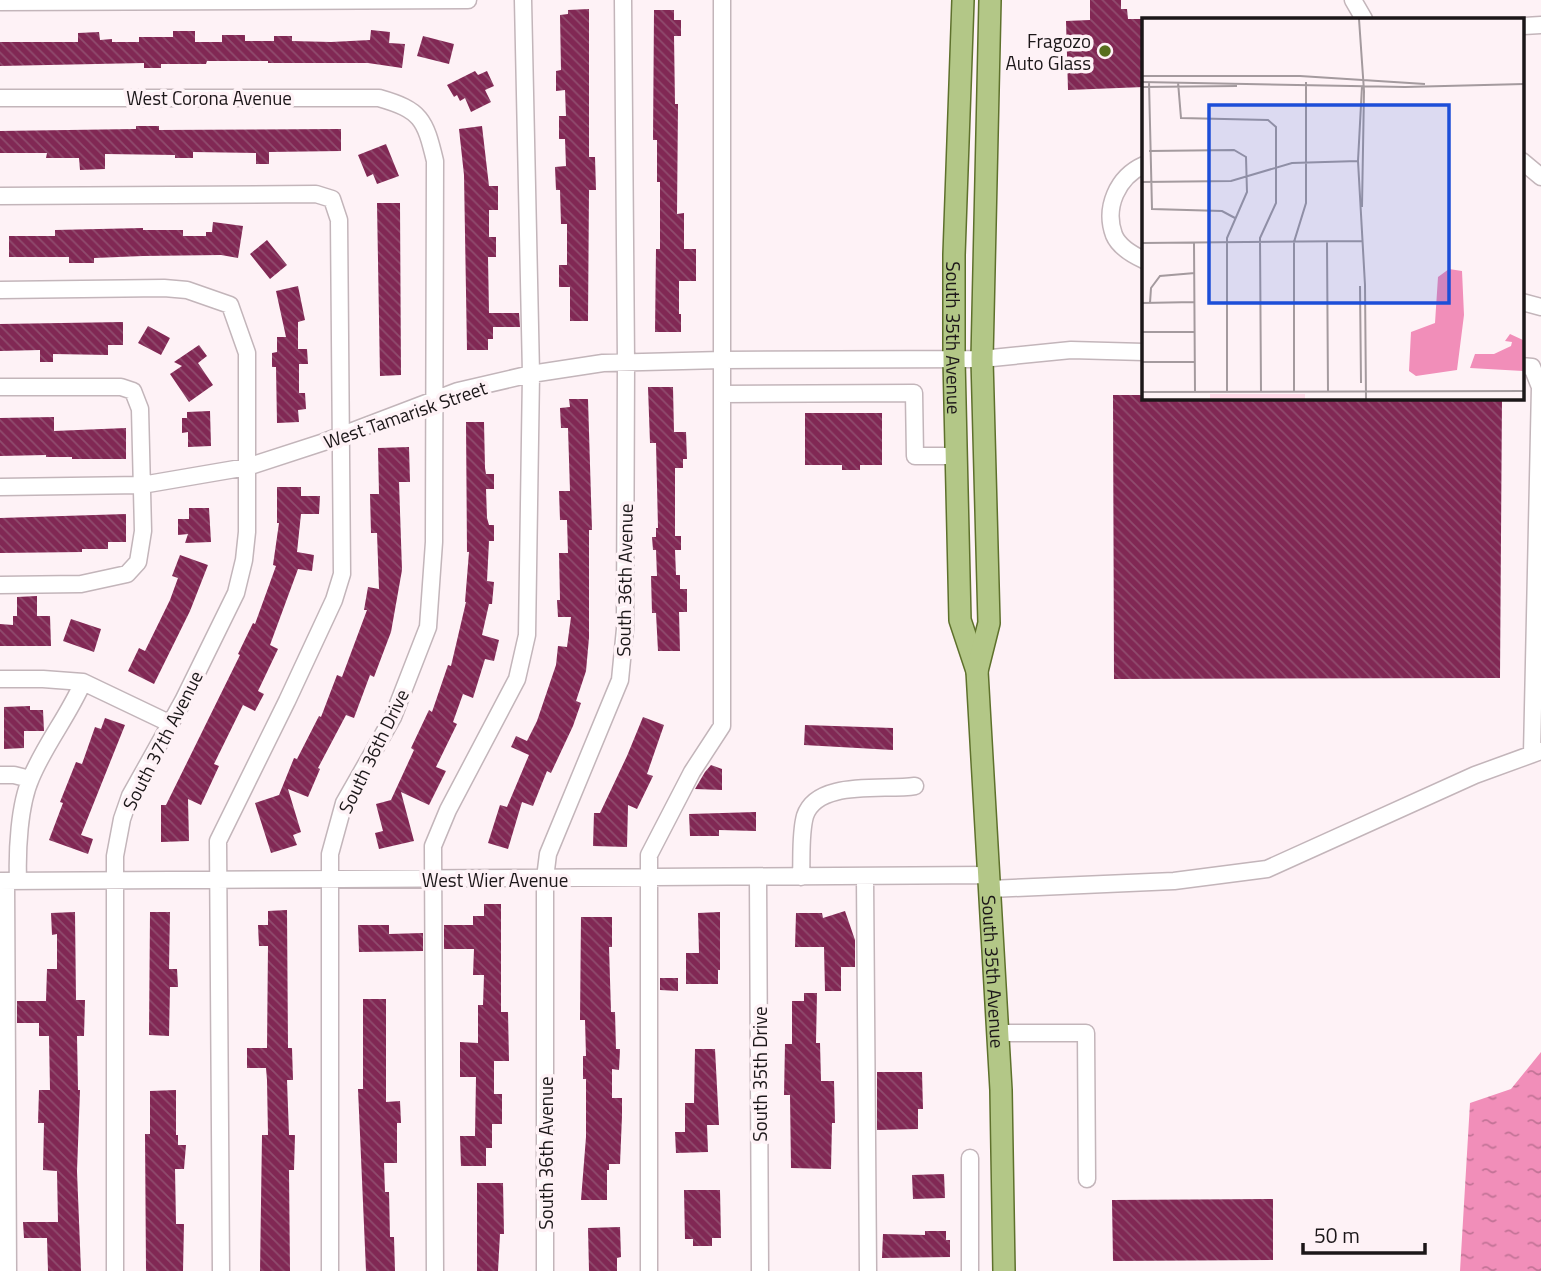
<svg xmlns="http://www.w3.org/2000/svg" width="1541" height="1271" font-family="'Titillium Web',sans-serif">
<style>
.water{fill:url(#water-ripples)}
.building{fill:url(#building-back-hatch)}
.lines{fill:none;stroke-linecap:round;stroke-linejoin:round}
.minor-casing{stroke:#c3b5ba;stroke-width:19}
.major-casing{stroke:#5e712c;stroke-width:24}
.minor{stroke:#fff;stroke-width:16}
.major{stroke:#b3c787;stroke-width:21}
.poi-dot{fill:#576e1e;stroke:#fef2f6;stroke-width:2.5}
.labels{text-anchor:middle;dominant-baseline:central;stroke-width:7;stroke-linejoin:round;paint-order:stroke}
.poi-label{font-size:19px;fill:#1c1719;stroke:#fef2f6;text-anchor:end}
.street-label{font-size:19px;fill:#1c1719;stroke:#fef2f6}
.inset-road{fill:none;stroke:#a49a9e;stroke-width:2}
.view{fill:#1d4ed8;fill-opacity:0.15;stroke:#1d4ed8;stroke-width:3.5}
.inset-edge{fill:none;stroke:#1c1719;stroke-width:3.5}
</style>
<defs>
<pattern id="water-ripples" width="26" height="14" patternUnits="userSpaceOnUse" patternTransform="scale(1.75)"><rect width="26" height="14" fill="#f18eb9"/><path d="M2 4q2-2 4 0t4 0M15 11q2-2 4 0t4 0" fill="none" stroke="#c27396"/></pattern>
<pattern id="building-back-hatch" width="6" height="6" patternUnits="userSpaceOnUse" patternTransform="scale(1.75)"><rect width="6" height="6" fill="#812854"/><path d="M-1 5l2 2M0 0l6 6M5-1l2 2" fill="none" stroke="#904c6e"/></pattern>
</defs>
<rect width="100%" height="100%" fill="#fef2f6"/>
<path class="water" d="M1541 1052V1271H1460L1470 1103 1511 1089Z"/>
<path class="building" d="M1090 0H1121V9H1127L1128 19H1142L1144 87 1068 90 1066 21 1090 20Z
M589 9V157H595L596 190H589L588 321H570V287H559V265H567V224H561L560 190H556L555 167 566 166 565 139H559V116H566L565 90 556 91V71L561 70 560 15 568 14V10Z
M654 10H674V20H681V36H674L675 104H678L677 214 684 213V249H696V281H679V314H681V332H655L656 249H660V182H657V140H653Z
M371 30 390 32 389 43 405 44 402 68 368 63H268V61H207L206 64H161V68H144V63L0 66V42H78V33L99 32 100 40 112 39V42H139V37H173V31H195V42H222V35H245V41H274V36H292V41L331 42 370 40Z
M423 36 454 44 449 64 417 56Z
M475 71 478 75 487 71 494 86 485 90 491 102 471 112 465 98 460 101 457 95 454 97 447 85Z
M136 126H159V130L341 129V151L269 152V164H256V153L193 152V158H175V155L105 154V169L80 170 79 158H46L47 153H0V131L136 129Z
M482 126 489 186H498V210H489V237H496V257H488L489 313H519L520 327H493V339H488V350H467L464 175 459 129Z
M386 144 399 176 377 184 373 174 367 177 358 155Z
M377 203H400L401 375 380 376Z
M213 222 243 226 238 258 221 255 143 256 94 258V263H69V257H9V236H55V230L143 228V230H183V236H206V232H212Z
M267 240 287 265 270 279 250 254Z
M298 286 305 320 298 322V349H307L308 364H299V393H305L306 409 298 410 299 422 277 423 276 367H272V353L277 352V337H286L276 291Z
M123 322V345H108V355L53 354V362H40V350L0 351V324Z
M148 326 170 338 161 355 138 343Z
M199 345 207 356 198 363 213 385 189 402 170 374 182 366 174 362Z
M648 387H673L674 432H686L687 459H683V468H675V536H681V550H675L676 575H680V589H687V612H679L680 651H658L656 613H652L651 576H657L656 550H653L652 537H656V528H658L656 443H650Z
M1113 395H1144V397H1502L1500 678 1114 679Z
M569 399H588L592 530H589V638L586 671 576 701 581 703 573 726 551 773 547 771 533 806 522 802 508 849 488 843 500 805 507 807 529 755 511 747 516 736 527 741 537 721 556 665 558 646 567 647 571 617H558L557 600H560L559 553H568L567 520H560L559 491H570L568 428H561L560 408 570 407Z
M210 411 211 446 188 447V432L182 433V418H187V412Z
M805 413H882V465H860V470H842V465H805Z
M54 417V431L126 428V459H72V457H46V455L0 456V418Z
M466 422H484L485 468 486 474H494V489H486L487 518 489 525H494V541H489L487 581 494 582 492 604H489L482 635 499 640 494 661 485 659 473 698 463 694 453 722 457 724 436 767 446 771 429 805 401 792 414 841 379 849 375 833 383 831 376 804 391 800 414 750 411 748 429 710 432 712 448 665 451 666 466 602H465L469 552H467Z
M409 447 410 482H399L402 570 391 632 374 677 370 675 354 718 346 715 318 768 320 769 308 797 288 789 301 832 293 835 297 845 271 853 255 803 279 795 294 758 297 759 319 716 321 717 337 675 342 677 367 610H364L368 587 379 589 377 533H371L370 494H379L378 448Z
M277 487H301V496H320L319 514H301L297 552 314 555 312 571 298 569 270 645 278 649 258 691 264 694 255 711 243 705 214 764 219 766 201 805 188 799 189 841 161 842V805H166L240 655 238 654 253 623 255 624 276 566 273 565 279 523H277Z
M189 508H209L211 542 185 543 188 534 178 535V519H189Z
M126 514V542H108V549H82V552L0 553V518Z
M180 555 208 565 190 611 154 684 128 671 139 648 145 651 170 600 178 578 172 576Z
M37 596V616H50L51 646H0V624L13 625V616H17V597Z
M71 619 101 629 94 652 63 641Z
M30 706V710H43L44 731H24V748L4 749V707Z
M643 717 664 725 647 774 653 776 637 809 628 805 627 847 593 846 594 813H600L627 756Z
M105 718 125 725 81 835 93 839 88 854 49 840 63 803 60 802 76 762 82 764 95 727 101 729Z
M805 725 893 728V750L804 745Z
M711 765 722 769V790L695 789 705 772Z
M756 812V831L719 830V836H690L689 814Z
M484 904H501V1012H508L509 1061H494V1094H502V1124H492V1148H486V1166H461L460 1136H475L476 1077H460V1042L478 1043V1005H483L484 975H473L474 949H444V925H473V916H484Z
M287 910 288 1048H292L293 1080H287L289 1135H295L294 1170H289L290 1271H260L262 1135H268L267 1080 266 1068H247V1048H267L268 946H259L258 925H268V911Z
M845 911 855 940V967H841V991H825L824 947H795L796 913H822L823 918Z
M75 912 76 1000H85L84 1036H77L78 1090H80L77 1171 81 1271H48L47 1238H24L23 1222H58L57 1171 43 1170 44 1123H38L39 1090H50L49 1036H39V1023H17V1001H46L47 969H57V934L52 935 51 913Z
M150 912H170L169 969H177L178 987H170L169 1036 149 1035Z
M720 912V970H718V984H686V953H699L698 913Z
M581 917H612V947H609L611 1012H615L616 1049H620L619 1070 612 1069V1098H622V1116L620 1164H609V1170H607V1200H581L586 1137V1079H583V1056H586L585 1020H580Z
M358 925H389V934L423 933V951L359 952Z
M660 978H678V991L660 990Z
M804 993H817L816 1043H820L821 1081H834L835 1123H832L831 1169 791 1168 790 1095H784L785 1044H792V1001H804Z
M363 999H386V1102L400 1101 401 1123H397V1163H384L385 1192H389L390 1237H394L395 1271H366L358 1089H363Z
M695 1049H715L719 1125H707L708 1152 676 1153 675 1132H685V1103H694Z
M877 1072H922L923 1109H918V1129L877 1130Z
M176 1090V1135H178V1145H186L184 1169H175L176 1224H184L183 1271H146L145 1134H150V1091Z
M944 1174 945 1198 913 1199 912 1175Z
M477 1183H503L504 1234H500L498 1271H477Z
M684 1190H720L721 1238H712V1246H693V1239H685Z
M1273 1199V1260L1113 1261 1112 1200Z
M620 1227 621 1257 617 1258V1271H589L588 1228Z
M925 1231H946V1240H950V1257L882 1258 883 1234 925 1235Z"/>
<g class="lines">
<defs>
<path id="minor" d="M1353 0 1364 19
M0 2 468 0
M1522 26 1541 25
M0 98H379C421 110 425 119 435 161L434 542 428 627 393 717 344 803 330 854V1271
M1522 161 1541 177
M1144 165C1117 177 1104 208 1114 235 1119 247 1133 255 1144 260
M0 196 316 194 332 199 339 220 342 574 334 600 287 701 218 841 221 1271
M0 290 164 288 187 290 230 305 247 353V532L244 560 236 593 183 701 130 796 122 819 115 856V1271
M1522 302 1541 307
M1522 366 1532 367 1540 387 1532 754
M0 387H121L133 391 140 409 143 531 138 562 127 574 81 584 0 585
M722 394 914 393 915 456H956
M0 487 142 485 247 467 324 442 458 391 531 374 603 363 722 360 982 359 1071 350 1144 352
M0 679H43L83 682 171 724
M0 775H14L30 779
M758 877 760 1271
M801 877C802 858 800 834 805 816 817 779 884 791 915 786
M865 877 868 1271
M18 880C17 851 19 805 31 778 45 744 69 715 83 682
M0 881 989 875
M6 881 8 1271
M990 889 1174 881 1267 869 1475 775 1541 751
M998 1033H1086L1087 1179
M970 1158V1271
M435 1271 433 846 448 810 517 679 527 635 531 374 523 0
M545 1271V878L548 854 620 680 625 629 626 362 623 0
M649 1271V855L692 772 722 726V0"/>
<g id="major">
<path id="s1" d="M963 0 954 255V359L960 620 977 671 1001 1090 1004 1271"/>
<path d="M977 671 989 623 982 359 990 0"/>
</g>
</defs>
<use href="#minor" class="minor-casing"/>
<use href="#major" class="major-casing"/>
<use href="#minor" class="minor"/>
<use href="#major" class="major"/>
</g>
<circle class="poi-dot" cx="1105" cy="51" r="7"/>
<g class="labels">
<g class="poi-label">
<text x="1091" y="40">Fragozo<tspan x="1091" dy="22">Auto Glass</tspan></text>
</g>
<g class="street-label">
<text x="209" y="97">West Corona Avenue</text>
<text stroke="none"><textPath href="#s1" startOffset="338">South 35th Avenue</textPath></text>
<text transform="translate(405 414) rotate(-19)">West Tamarisk Street</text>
<text transform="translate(624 580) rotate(-89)">South 36th Avenue</text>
<text transform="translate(162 740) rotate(-63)">South 37th Avenue</text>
<text transform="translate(373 751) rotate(-64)">South 36th Drive</text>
<text x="495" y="879">West Wier Avenue</text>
<text stroke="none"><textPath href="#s1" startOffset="975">South 35th Avenue</textPath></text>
<text transform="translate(759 1074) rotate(-90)">South 35th Drive</text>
<text transform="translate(545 1153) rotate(-90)">South 36th Avenue</text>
</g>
</g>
<g transform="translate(1142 18)">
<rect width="382" height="382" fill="#fef2f6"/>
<path d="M68 376H163V381H68Z" fill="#ffdae8"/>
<path d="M307 251 320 253 322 297 315 352 274 358 267 353 269 314 293 305 296 259ZM368 316 381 322V353L328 350 333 336H352L369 328 370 324 363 323Z" fill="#f18eb9"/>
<path class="inset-road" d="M217 1 222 73 220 189M0 58H158L283 66M0 64 263 69 382 66M7 64 10 191 80 193 93 200M36 64 39 100 126 102 134 109V185L118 220 119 374M220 68 216 143 223 267 224 381M0 69 95 68M7 133 92 132 104 139 105 174 85 220V374M0 164 89 163 150 145 216 143M52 224 53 374M185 224 186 374M0 225 221 223M218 268 219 365M0 285 53 284M8 285 9 270 18 258 53 255M0 314H53M0 344H53M0 374 382 373M152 374V224L164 185V64"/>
<path class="view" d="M67 87H307V285H67Z"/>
<rect width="382" height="382" class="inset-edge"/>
</g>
<path d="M1303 1243v10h122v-10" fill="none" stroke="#1c1719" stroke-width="3.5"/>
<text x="1314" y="1243" font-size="21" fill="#1c1719" stroke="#fef2f6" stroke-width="5" paint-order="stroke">50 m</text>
</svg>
